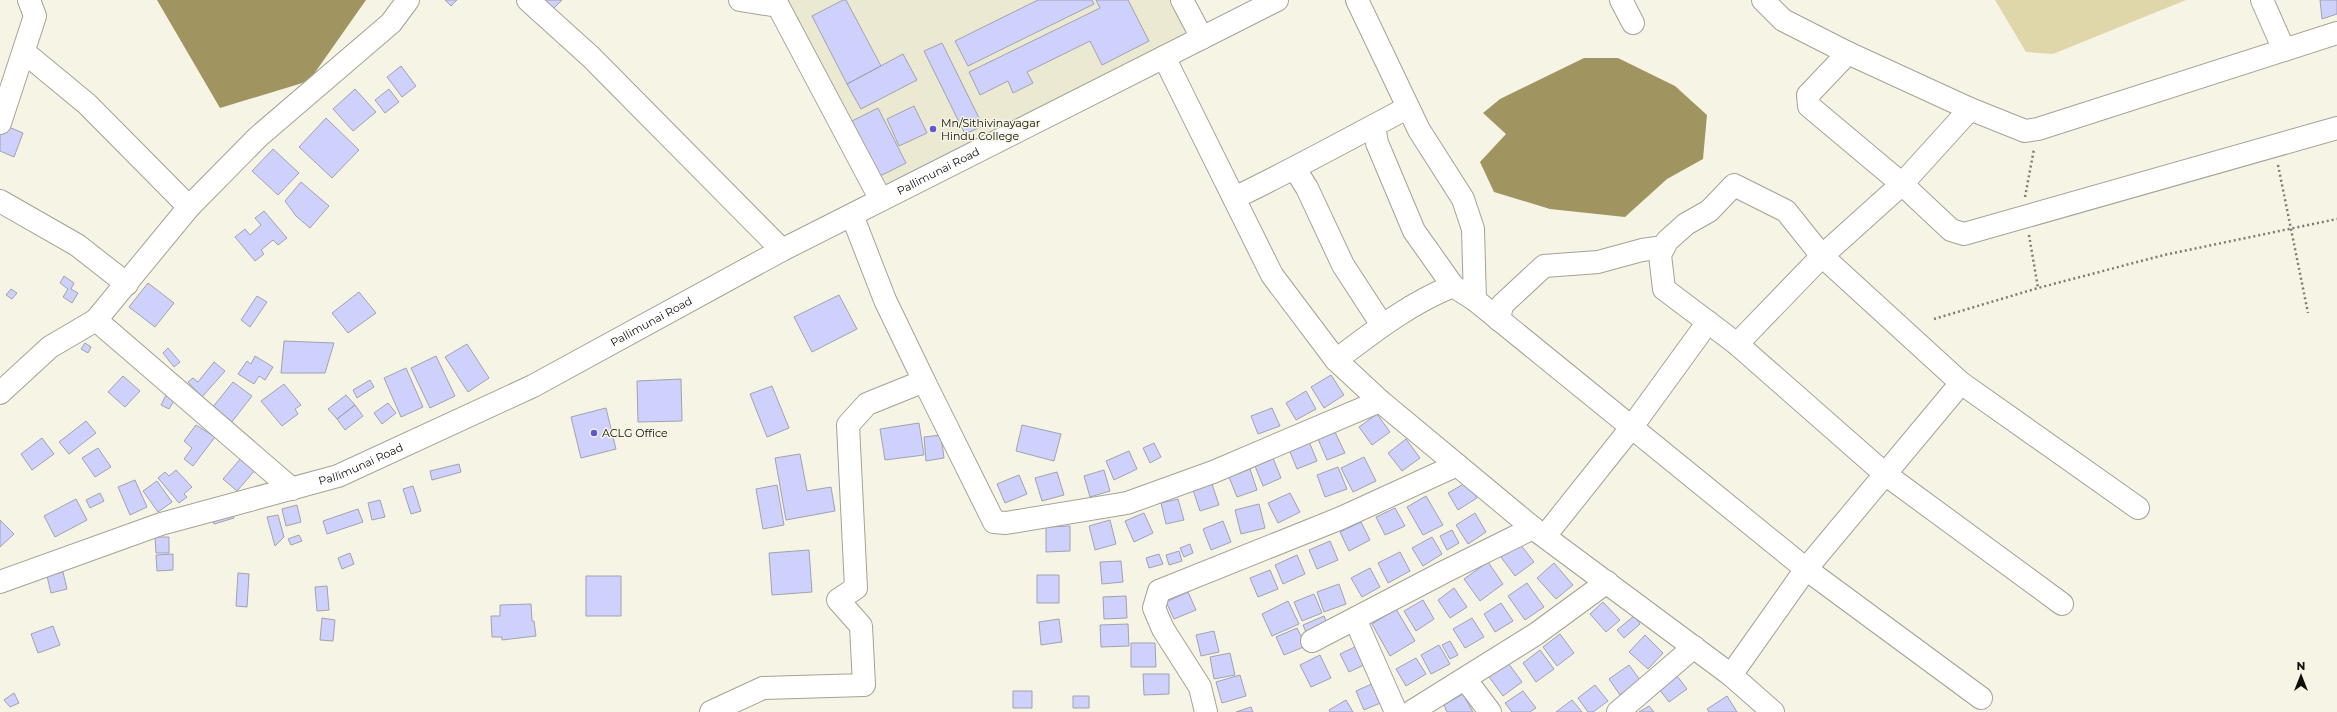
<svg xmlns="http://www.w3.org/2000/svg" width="2337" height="712" font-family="Montserrat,sans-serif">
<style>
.built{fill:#ece9d3}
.green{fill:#dfd6a9}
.water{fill:#a09561}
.building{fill:#ced1fb;stroke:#a1a2b0}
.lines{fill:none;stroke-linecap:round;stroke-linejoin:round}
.minor-casing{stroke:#a5a295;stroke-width:24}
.path{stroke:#7d7b72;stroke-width:2.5;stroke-dasharray:2 3;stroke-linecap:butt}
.minor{stroke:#fff;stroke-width:22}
.poi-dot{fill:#6257d0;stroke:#f6f4e5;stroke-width:1.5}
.labels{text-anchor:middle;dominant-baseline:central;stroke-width:3;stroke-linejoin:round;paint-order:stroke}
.poi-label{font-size:11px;fill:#100f0a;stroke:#f6f4e5;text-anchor:start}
.street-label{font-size:11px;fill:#100f0a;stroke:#f6f4e5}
</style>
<rect width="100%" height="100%" fill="#f6f4e5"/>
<path class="built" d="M775 0H1182L1202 38 881 200Z"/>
<path class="green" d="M1995 0H2186L2053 54 2026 52Z"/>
<path class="water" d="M157 0H366L309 81 220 108Z
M1584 58H1618L1675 86 1707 115 1703 159 1667 179 1625 217 1550 209 1494 192 1480 162 1506 134 1483 113 1500 99Z"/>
<path class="building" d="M445 0H457L451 6Z
M539 0H562L550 12Z
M843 0H846L881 66 847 84 812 16Z
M1038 0H1092L1094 4 968 66 955 41Z
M1096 0H1128L1149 41 1102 65 1090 41 1027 72 1033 83 1013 93 1008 81 980 95 969 72 1100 8Z
M2320 0H2337V14L2322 19Z
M942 43 983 126 965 134 924 51Z
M903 54 917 80 861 109 847 84Z
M401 66 416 86 402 97 387 77Z
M355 89 376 112 353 131 333 109Z
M389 89 399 102 385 113 375 100Z
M914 106 927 133 899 146 887 119Z
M878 108 906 163 880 176 852 121Z
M326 118 359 150 332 178 299 147Z
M4 125 23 133 14 157 0 151V135Z
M273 149 299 173 278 195 252 171Z
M301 182 329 206 310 228 296 216 285 201Z
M264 211 287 238 278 245 273 240 261 250 264 254 255 261 235 237 245 229 250 235 261 225 255 218Z
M64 276 74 283 71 289 78 293 72 303 63 297 68 289 60 283Z
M148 283 174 303 155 327 129 307Z
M11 289 17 293 12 299 6 295Z
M359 292 376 313 348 333 332 313Z
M839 295 857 329 812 352 794 317Z
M257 296 267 302 250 327 241 320Z
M284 341 334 343 325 373H281Z
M85 343 91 347 88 353 81 349Z
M467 344 489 378 468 392 445 357Z
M168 348 180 362 174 367 163 353Z
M255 356 273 367 265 380 259 376 254 384 238 374 247 361 251 364Z
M436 356 455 396 430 408 411 368Z
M214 362 225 371 202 397 188 382 193 378 198 382Z
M406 368 423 407 401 417 384 378Z
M1331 375 1344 395 1324 408 1311 387Z
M123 376 140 391 125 407 108 392Z
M681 379 682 421 638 422 637 381Z
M370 380 374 387 357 398 353 390Z
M233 382 252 396 231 423 212 408Z
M284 384 301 405 295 409 298 414 282 426 261 401Z
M772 386 789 428 767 437 750 394Z
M1306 391 1316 409 1296 420 1286 403Z
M166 395 175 399 169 409 161 405Z
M346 395 355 405 337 419 328 409Z
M388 403 396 413 382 424 374 413Z
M355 405 363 416 345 430 337 419Z
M606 408 616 449 581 458 571 417Z
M1272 408 1280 426 1258 434 1251 416Z
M1377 414 1390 432 1372 445 1359 427Z
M86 421 96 433 69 454 59 442Z
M919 423 924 455 885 460 880 429Z
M196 425 215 437 193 466 184 459 192 448 184 441Z
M1022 425 1061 434 1054 461 1016 451Z
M1335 432 1345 453 1327 460 1318 439Z
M941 435 944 458 926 461 924 437Z
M42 438 54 454 32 470 21 454Z
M1308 439 1317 461 1297 469 1288 447Z
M1406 439 1420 458 1402 471 1388 453Z
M1154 443 1161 457 1150 463 1143 448Z
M98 448 111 467 95 477 82 458Z
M1129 451 1137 469 1114 480 1106 461Z
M800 454 807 491 831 487 835 511 786 520 775 458Z
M242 457 256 469 237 491 223 479Z
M1364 457 1376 481 1353 492 1341 468Z
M1273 458 1281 478 1263 486 1255 466Z
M459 464 461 472 432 480 430 471Z
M1338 467 1347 489 1325 497 1317 475Z
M1250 469 1257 490 1237 497 1229 477Z
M176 470 192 487 184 494 187 497 179 503 158 478 165 472 169 476Z
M1104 470 1110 491 1090 497 1084 476Z
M1057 472 1064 495 1042 501 1035 478Z
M1019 475 1027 494 1005 503 997 484Z
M135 480 147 507 130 515 118 487Z
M157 481 172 502 158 512 143 491Z
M1467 482 1477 498 1458 510 1448 493Z
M1212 484 1219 505 1200 511 1193 490Z
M777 485 784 525 763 529 756 489Z
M413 486 421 511 411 514 403 489Z
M100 493 104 501 90 508 86 500Z
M1290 493 1300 512 1278 523 1268 503Z
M1426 496 1443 525 1423 535 1407 507Z
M76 499 87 520 55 537 44 516Z
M1178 499 1184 520 1166 524 1161 503Z
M380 500 385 517 372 520 368 503Z
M1259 504 1265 528 1241 534 1235 510Z
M297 505 301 522 286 526 282 509Z
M1395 508 1405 526 1385 535 1376 517Z
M358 509 363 522 327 534 323 521Z
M232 511 234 518 214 524 212 517Z
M1144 513 1153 533 1134 542 1125 521Z
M1475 513 1486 532 1468 544 1456 525Z
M278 515 284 537 275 546 267 517Z
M0 520 14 534 0 547Z
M1110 520 1116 544 1095 550 1089 526Z
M1223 521 1231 542 1211 550 1203 529Z
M1361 522 1370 540 1349 551 1340 532Z
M1070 526V551L1046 552V527Z
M1452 530 1459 543 1447 550 1440 536Z
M299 535 302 541 291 545 288 539Z
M155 537H169V553H156Z
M1432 537 1442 554 1423 566 1412 548Z
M1330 541 1338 560 1317 569 1309 550Z
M1190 544 1193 553 1184 557 1180 548Z
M1520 544 1534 562 1515 576 1501 557Z
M809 550 812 592 772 595 769 553Z
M1179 551 1182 561 1169 565 1166 555Z
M1400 552 1410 571 1388 583 1378 563Z
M350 553 354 564 342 569 338 558Z
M173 554V570L157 571 156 555Z
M1159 554 1163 564 1149 568 1146 558Z
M1297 555 1305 574 1283 584 1275 565Z
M1121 561 1123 582 1102 584 1100 562Z
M1488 562 1503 584 1480 601 1464 579Z
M1554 563 1573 585 1556 599 1537 578Z
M1370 568 1380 587 1362 597 1351 578Z
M1270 570 1278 589 1258 597 1250 578Z
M63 572 67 589 51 593 47 576Z
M238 573 249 574 247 607 236 606Z
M1037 575H1059V603H1037Z
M586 576H621V616H586Z
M1527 583 1544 607 1525 620 1508 596Z
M1339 584 1346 604 1324 612 1317 592Z
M327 586 329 610 317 611 315 587Z
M1454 588 1467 607 1450 618 1438 600Z
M1188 592 1196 610 1174 619 1166 602Z
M1314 594 1322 613 1302 621 1294 602Z
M1126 596 1127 618 1104 619 1103 597Z
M1423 600 1434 619 1416 631 1404 611Z
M1288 601 1299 624 1272 636 1262 614Z
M1603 602 1620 620 1606 632 1590 614Z
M1501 603 1513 621 1495 632 1484 614Z
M531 604 532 621H534L536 636 502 640V637H492L491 616H500V605Z
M1396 609 1415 641 1390 656 1372 624Z
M1324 616 1329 628 1308 637 1303 625Z
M1634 616 1640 624 1624 638 1617 630Z
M322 618 335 620 333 641 320 640Z
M1472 618 1484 637 1465 648 1453 629Z
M1059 619 1062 642 1041 645 1039 622Z
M1128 624 1129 646 1101 647 1100 625Z
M53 626 60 645 38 653 31 634Z
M1297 628 1306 646 1284 655 1276 637Z
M1214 631 1219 652 1201 656 1196 635Z
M1560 634 1574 653 1557 666 1543 647Z
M1645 635 1663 653 1648 669 1629 652Z
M1450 641 1458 655 1450 659 1442 645Z
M1131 643H1155L1156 667H1131Z
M1439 645 1450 664 1431 674 1421 655Z
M1357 646 1366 664 1349 672 1340 654Z
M1540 650 1554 669 1536 682 1523 663Z
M1230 653 1235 675 1214 679 1210 657Z
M1320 655 1331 678 1311 687 1300 665Z
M1416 658 1426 674 1406 686 1396 669Z
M1506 660 1522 682 1503 696 1487 674Z
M1629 665 1640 680 1620 695 1609 679Z
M1674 672 1687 689 1669 702 1656 685Z
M1143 674H1169V694L1144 695Z
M1240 675 1246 696 1222 703 1216 682Z
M1376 682 1385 701 1364 710 1356 691Z
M1595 685 1608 701 1593 712H1588L1578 698Z
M1013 691H1032V708H1013Z
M1523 691 1536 708 1530 712H1512L1505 703Z
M14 693 19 703 10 707 4 700Z
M1463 694 1473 712H1447L1444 705Z
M1073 696H1089V708H1073Z
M1727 696 1737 712H1709L1707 709Z
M1346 700 1353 712H1330L1329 710Z
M1572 700 1582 712H1556Z
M1649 706 1654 712H1639Z
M1251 707 1253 712H1236Z"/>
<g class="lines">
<defs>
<g id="minor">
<path d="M528 0 591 57 782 250"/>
<path d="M740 0 778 6"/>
<path d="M775 0 881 200"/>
<path d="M1182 0 1202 38"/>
<path d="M1357 0 1419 130 1463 199 1473 229 1475 300"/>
<path d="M1621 0 1633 23"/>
<path d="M1763 0 1783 20 1848 53 1970 109 2025 131 2038 129 2337 33"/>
<path d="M2262 0 2284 50"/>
<path d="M24 52 87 104 189 207"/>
<path d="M1848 53 1808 95 1809 106 1902 184 1951 230 1964 234 2337 128"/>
<path d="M1164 57 1272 275 1336 360 1380 401 1533 528 1731 675 1773 712"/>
<path d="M0 123 35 16 29 0"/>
<path d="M1374 126 1377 143 1414 231 1453 286"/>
<path d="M1295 169 1307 188 1343 265 1382 325"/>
<path d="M1234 198C1293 170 1350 138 1407 108"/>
<path d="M0 201 77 245 127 284"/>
<path d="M96 320 292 489"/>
<path d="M1499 320 1502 305 1544 266 1598 262 1642 250 1664 247"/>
<path d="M1737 344 1822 256 1902 184 1970 109"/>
<path d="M1336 360C1373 332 1410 303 1453 286L1475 300 1806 569 1981 698"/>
<path d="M924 381 994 522 1006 523 1127 503 1213 472 1380 401"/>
<path d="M0 393 50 347 96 320 189 207 258 137 391 23 408 0"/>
<path d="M1545 536 1631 428 1708 322"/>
<path id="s1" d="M0 582 161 524 338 476 533 386 782 250 1277 0"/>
<path d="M2062 604 1885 474 1737 344 1664 289 1660 255 1667 241 1686 224 1709 211 1734 185 1786 211 1822 256 1961 383 2138 508"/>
<path d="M1355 619 1396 712"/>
<path d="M1312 641 1444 572 1533 528"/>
<path d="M1731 675 1806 569 1961 383"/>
<path d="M1466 680 1490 712"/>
<path d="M711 712 763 688 864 685 861 626 838 600 856 588 848 425 867 404 924 381 885 300 852 215"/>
<path d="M1206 712 1200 687 1163 629 1154 608 1159 591 1341 518 1457 465"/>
<path d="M1411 712 1536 634 1607 582"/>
<path d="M1618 712 1694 647"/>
</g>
</defs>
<use href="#minor" class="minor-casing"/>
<path class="path" d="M2278 165 2308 313
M2025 197 2034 149
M2029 235 2038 288
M1934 319 2038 288 2164 255 2337 219"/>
<use href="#minor" class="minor"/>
</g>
<g class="poi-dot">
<circle cx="933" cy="129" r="4"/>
<circle cx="594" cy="433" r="4"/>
</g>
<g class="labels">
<g class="poi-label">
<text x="941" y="123">Mn/Sithivinayagar<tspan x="941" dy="13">Hindu College</tspan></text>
<text x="602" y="433">ACLG Office</text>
</g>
<g class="street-label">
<text stroke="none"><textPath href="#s1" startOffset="1028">Pallimunai Road</textPath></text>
<text stroke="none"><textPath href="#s1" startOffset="704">Pallimunai Road</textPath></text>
<text stroke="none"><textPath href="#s1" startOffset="380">Pallimunai Road</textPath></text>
</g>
</g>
<g transform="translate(2301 676)" stroke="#f6f4e5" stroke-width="3" paint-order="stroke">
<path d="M0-3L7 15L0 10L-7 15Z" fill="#100f0a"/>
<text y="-6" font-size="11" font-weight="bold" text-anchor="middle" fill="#100f0a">N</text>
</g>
</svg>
